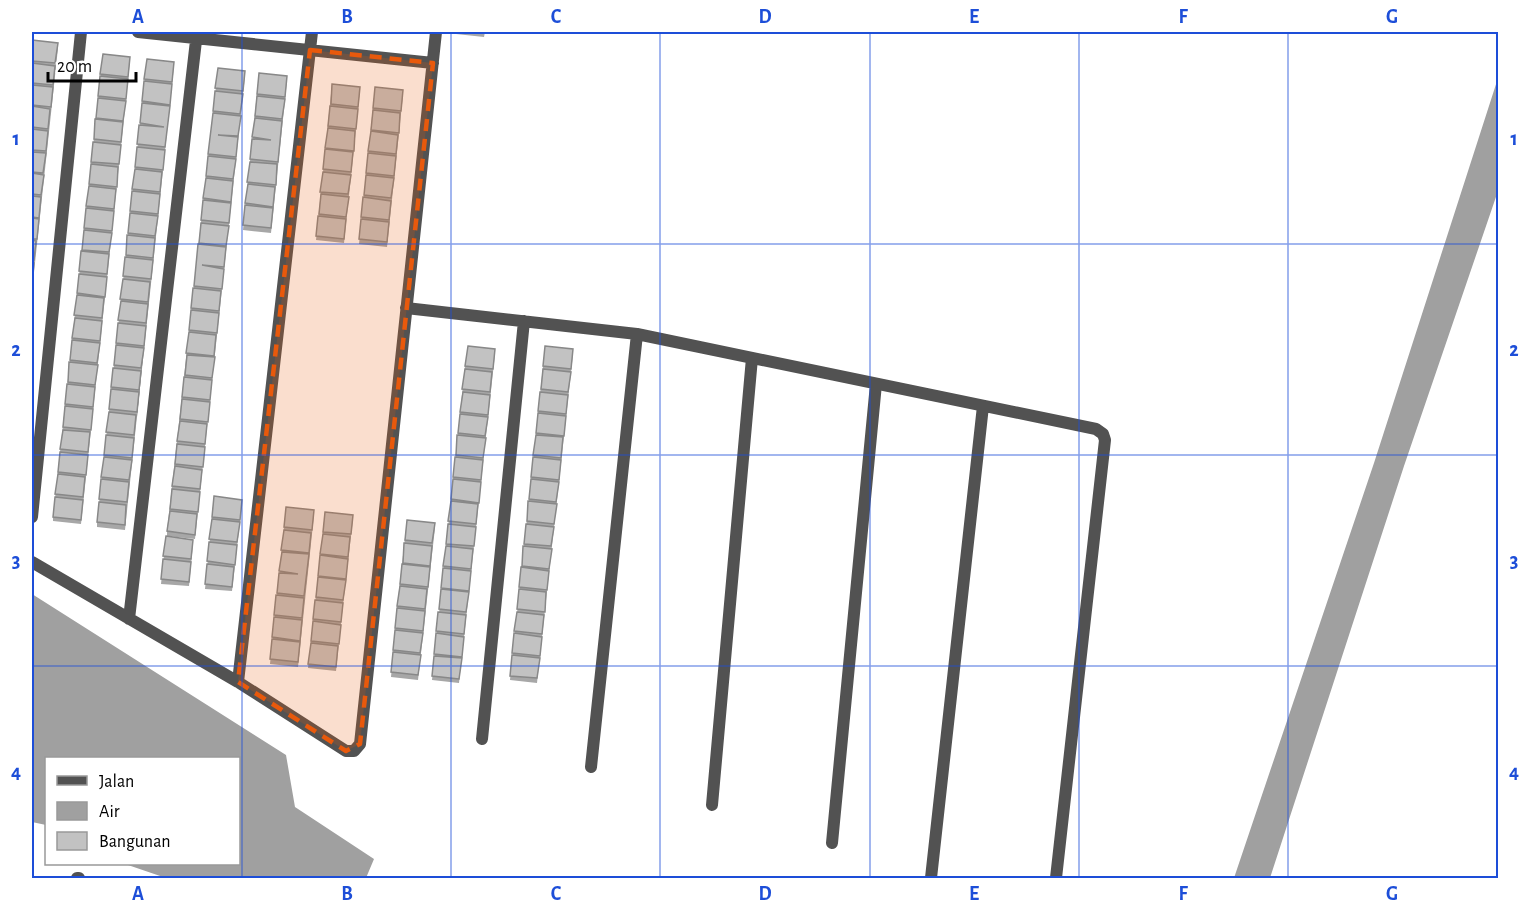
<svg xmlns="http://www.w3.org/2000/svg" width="1530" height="910" font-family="'Alegreya Sans',sans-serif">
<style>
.water{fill:#a0a0a0}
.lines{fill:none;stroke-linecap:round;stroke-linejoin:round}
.street{stroke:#525252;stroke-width:12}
.wall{fill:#a7a7a7}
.shaded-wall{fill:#888}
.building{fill:#c2c2c2;stroke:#888;stroke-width:1.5}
.marked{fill:#e8590c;fill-opacity:0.2;stroke:#e8590c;stroke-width:4.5;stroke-dasharray:12 8;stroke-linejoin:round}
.grid{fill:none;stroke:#1d4ed8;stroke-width:1.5;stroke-opacity:0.55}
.neatline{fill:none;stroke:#1d4ed8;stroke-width:2}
.grid-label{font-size:20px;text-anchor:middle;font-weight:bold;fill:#1d4ed8}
</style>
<rect width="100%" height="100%" fill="#fff"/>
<path class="water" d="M1498 78V191L1404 466 1270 878H1234L1374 463Z
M32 594 286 755 295 807 374 859 366 878H166L125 864H238V758H46V825L32 822Z"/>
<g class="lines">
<path class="street" d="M138 32 433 63
M406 308 637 334 1096 429 1103 434 1105 440 1056 878
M32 517 81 32
M32 562 238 682 346 751H354L360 744 436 32
M129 619 197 32
M238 682 312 32
M482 739 524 321
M591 767 637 334
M712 805 752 358
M832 843 876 384
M77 878H79
M931 878 983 406"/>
</g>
<path class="wall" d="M456 32H485L484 37 456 34Z
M32 40 58 48 32 291Z
M103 54 130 61 81 524 53 521V517Z
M147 59 174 66 125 530 97 527V522Z
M218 68 245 76 195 539 167 536V531Z
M259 73 287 81 271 233 243 230Z
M332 84 360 91 344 243 316 240Z
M375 87 403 95 387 247 359 244Z
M495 354 459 683 432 680 465 366Z
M573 354 537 683 510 680 543 366Z
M214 496 242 504 232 591 205 589Z
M286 507 314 515 298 667 270 664Z
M325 512 353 519 343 605 336 671 308 668Z
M407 520 435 528 418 680 391 677 397 608Z
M166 536 193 544 189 586 161 584Z"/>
<path class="shaded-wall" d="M150 282V286L137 417V412Z"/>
<path class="building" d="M32 40 58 43 55 63 32 61Z
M103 54 130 57 128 77 100 74Z
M147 59 174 62 172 82 144 79Z
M32 63 55 66 53 85 32 83Z
M218 68 245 71 243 91 215 88Z
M259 73 287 76 285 97 257 94Z
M100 76 128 79 126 99 98 96Z
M144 81 172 84 170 105 142 101Z
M332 84 360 87 358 107 331 104Z
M32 85 53 87 51 107 32 105Z
M375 87 403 90 401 111 373 108Z
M215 91 243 94 240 114 213 111Z
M257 96 285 99 282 119 255 116Z
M98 98 126 101 123 121 96 118Z
M142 103 170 106 165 147 137 144 139 125 164 127 140 123Z
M32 106 50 109 48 129 32 127Z
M330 106 358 109 356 129 328 126Z
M373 110 400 113 399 133 371 130Z
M213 113 241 116 238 136 218 135 238 137 236 157 208 154Z
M255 118 282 121 278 162 250 159 252 139 271 140 252 137Z
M95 119 123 122 121 142 94 139Z
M328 128 355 131 354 151 325 148Z
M32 129 48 131 46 151 32 150Z
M371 131 398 135 396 154 368 151Z
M93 142 121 145 119 164 91 162Z
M137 147 165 150 163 170 135 167Z
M325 149 353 152 351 172 323 169Z
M32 152 46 153 43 173 32 172Z
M368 153 396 156 394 176 366 173Z
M208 156 236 159 233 179 206 176Z
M250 162 277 164 276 185 247 182Z
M91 164 118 167 117 187 89 184Z
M135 169 162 172 160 192 132 189Z
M323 172 351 175 348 194 320 192Z
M32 173 44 175 41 195 32 194Z
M366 175 394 178 391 198 364 195Z
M206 178 233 181 231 202 203 198Z
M248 184 275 187 273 207 245 203Z
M89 186 116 189 114 209 86 206Z
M132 191 160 194 158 214 130 211Z
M321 194 349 197 346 217 319 214Z
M32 196 41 197 39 218 32 217Z
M363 197 391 201 389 220 361 217Z
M203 200 231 203 229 223 201 220Z
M245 205 273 208 271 228 243 225Z
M86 208 114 211 112 231 84 228Z
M130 213 158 216 155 236 128 233Z
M318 216 346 219 344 239 316 236Z
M32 218 39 219 37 239H32Z
M361 219 389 222 387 242 359 239Z
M201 223 229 226 226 246 199 243Z
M84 230 112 233 109 252 82 250Z
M127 235 155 238 153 258 126 255Z
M32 240 36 241 34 260H32Z
M198 244 226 247 224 267 202 265 224 269 222 289 194 286Z
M81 251 109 254 107 274 79 271Z
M125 257 153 260 151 279 123 276Z
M32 263H34L32 283Z
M79 274 107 277 105 297 77 293Z
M123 279 150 282 148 302 120 299Z
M193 288 221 291 219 311 191 308Z
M77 295 104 298 102 318 74 315Z
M121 301 148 304 146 323 118 320Z
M191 310 219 313 217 333 189 330Z
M75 318 102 321 100 341 72 338Z
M118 323 146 326 144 346 116 343Z
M189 332 216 335 214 356 186 353Z
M72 340 100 343 97 363 70 360Z
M116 345 144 348 141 368 114 365Z
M468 346 495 349 493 369 465 366Z
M545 346 573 349 571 369 543 366Z
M187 355 215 357 212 378 185 375Z
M69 362 98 365 95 385 68 382Z
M113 368 141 371 139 390 111 387Z
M465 369 492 372 490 392 462 389Z
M543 369 571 372 568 392 541 389Z
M184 377 212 380 210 400 182 397Z
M67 384 95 387 93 407 65 404Z
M111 389 139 392 137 412 109 409Z
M463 392 490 395 488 415 460 412Z
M540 392 568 395 566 414 538 411Z
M182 399 210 402 208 422 180 419Z
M65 406 93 409 91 430 63 427Z
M109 412 136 415 134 435 106 432Z
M538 413 566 416 564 436 536 433Z
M460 414 488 417 485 436 458 433Z
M180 421 207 424 205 444 177 441Z
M63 430 90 432 88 452 60 449Z
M106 435 134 438 132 458 104 455Z
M457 435 486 438 483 458 456 455Z
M536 435 563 437 561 458 533 455Z
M177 444 205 447 203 467 175 464Z
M60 452 88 455 86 475 58 472Z
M104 457 132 460 129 480 101 477Z
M455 457 483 460 481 480 453 477Z
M533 457 561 460 559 480 531 477Z
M175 466 202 470 200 489 172 486Z
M58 474 85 477 83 497 55 494Z
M101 479 129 482 127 502 99 499Z
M453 479 481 482 479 503 451 499Z
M531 479 559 482 556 502 529 499Z
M172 489 200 492 198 512 170 509Z
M214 496 242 500 240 520 212 517Z
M55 497 83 500 81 520 53 517Z
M451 501 478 504 476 524 448 521Z
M528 501 557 504 554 524 527 521Z
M99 502 126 505 125 525 97 522Z
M286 507 314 510 312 530 284 527Z
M170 511 197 514 195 535 167 531Z
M325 512 353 515 351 534 323 532Z
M212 519 240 522 237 542 209 539Z
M407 520 435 523 432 543 405 540Z
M448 524 476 527 474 546 446 544Z
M526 524 554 527 551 546 524 544Z
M284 530 311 533 309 553 281 550Z
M323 534 350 537 348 557 320 554Z
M166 536 193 540 191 559 163 556Z
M209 542 237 545 235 565 207 561Z
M404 543 432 546 430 566 403 563Z
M446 546 473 549 471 569 443 566Z
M523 546 552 549 549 569 522 566Z
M282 552 309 554 304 596 277 593 279 573 298 574 279 571Z
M320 555 348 559 346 579 318 576Z
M163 559 191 562 189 582 161 579Z
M207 564 234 567 232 587 205 584Z
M402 564 430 567 428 587 400 584Z
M521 567 549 571 547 590 519 587Z
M443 568 471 571 469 591 441 588Z
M318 577 346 580 343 600 316 597Z
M400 586 427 589 425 609 397 606Z
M441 589 469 592 466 612 439 609Z
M519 589 546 592 545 612 517 609Z
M276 595 304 598 302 618 274 615Z
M315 600 343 603 341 622 313 619Z
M397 608 425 611 423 631 395 628Z
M438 612 466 615 464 634 436 631Z
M517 612 544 615 542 634 514 631Z
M274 617 302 620 300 641 272 637Z
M313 621 341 625 339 644 311 641Z
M395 630 423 633 420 653 393 650Z
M436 633 464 637 462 657 434 654Z
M514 633 542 637 540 656 512 653Z
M272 639 300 642 298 662 270 659Z
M311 643 338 646 336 667 308 664Z
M393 652 421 655 418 675 391 672Z
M512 655 540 658 537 678 510 676Z
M434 656 462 658 459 679 432 676Z"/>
<path class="marked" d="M310 50 433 63 360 744 346 751 238 682Z"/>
<path class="grid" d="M242 32V878M451 32V878M660 32V878M870 32V878M1079 32V878M1288 32V878M32 244H1498M32 455H1498M32 666H1498"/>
<rect width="1530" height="910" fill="none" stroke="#ffffff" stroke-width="66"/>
<rect x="45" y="757" width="195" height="108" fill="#ffffff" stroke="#999999" stroke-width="1.5"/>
<rect x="57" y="776" width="30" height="9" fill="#525252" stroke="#999999" stroke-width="1.5"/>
<text x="99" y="787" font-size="18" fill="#000000">Jalan</text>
<rect x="57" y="802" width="30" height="18" fill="#a0a0a0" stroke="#999999" stroke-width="1.5"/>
<text x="99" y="817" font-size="18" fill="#000000">Air</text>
<rect x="57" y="832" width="30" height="18" fill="#c2c2c2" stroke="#999999" stroke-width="1.5"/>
<text x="99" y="847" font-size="18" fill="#000000">Bangunan</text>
<path d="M48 72v9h88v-9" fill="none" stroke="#000000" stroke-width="3"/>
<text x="57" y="72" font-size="18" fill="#000000" stroke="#ffffff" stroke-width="4.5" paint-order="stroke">20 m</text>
<rect x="33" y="33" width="1464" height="844" class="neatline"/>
<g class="grid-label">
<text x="138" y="23">A</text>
<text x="347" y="23">B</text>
<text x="556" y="23">C</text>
<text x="765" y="23">D</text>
<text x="974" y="23">E</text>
<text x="1183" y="23">F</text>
<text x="1392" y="23">G</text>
<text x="16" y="145">1</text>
<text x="1514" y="145">1</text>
<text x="16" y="356">2</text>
<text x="1514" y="356">2</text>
<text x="16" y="567">3</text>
<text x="1514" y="567">3</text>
<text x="16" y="778">4</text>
<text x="1514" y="778">4</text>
<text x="138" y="900">A</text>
<text x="347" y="900">B</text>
<text x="556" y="900">C</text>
<text x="765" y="900">D</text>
<text x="974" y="900">E</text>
<text x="1183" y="900">F</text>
<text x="1392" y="900">G</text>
</g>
</svg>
